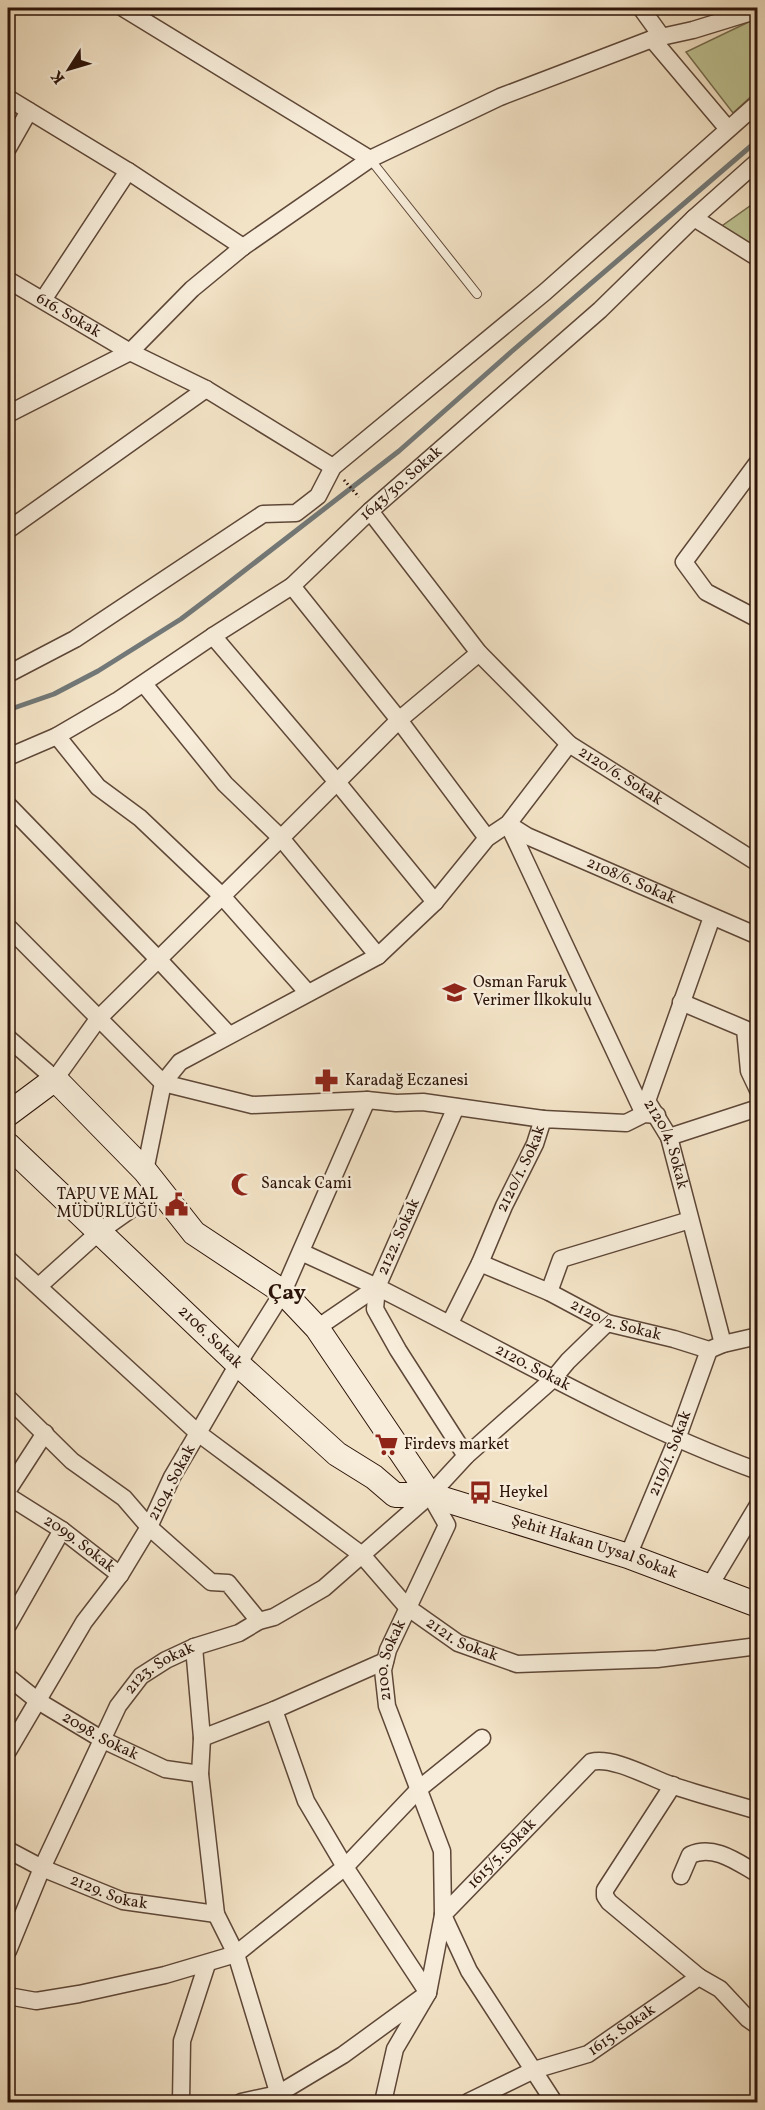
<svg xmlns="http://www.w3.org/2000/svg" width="765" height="2110" font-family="Vollkorn,serif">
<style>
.green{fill:#bec393;stroke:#756b4e;stroke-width:1.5}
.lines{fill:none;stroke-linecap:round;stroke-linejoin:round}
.stream{stroke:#727877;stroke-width:5}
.lane-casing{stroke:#5e4738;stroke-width:10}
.street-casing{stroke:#5e4738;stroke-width:19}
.secondary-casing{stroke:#2c1309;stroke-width:26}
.path{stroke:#2c1309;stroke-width:3;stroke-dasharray:1.5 3;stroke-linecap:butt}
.lane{stroke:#f7edda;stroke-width:8}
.street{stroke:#f7edda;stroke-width:16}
.secondary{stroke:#f7edda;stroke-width:24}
.labels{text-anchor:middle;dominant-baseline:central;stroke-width:5;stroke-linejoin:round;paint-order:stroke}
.street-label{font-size:16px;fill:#2c1309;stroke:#f7edda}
.poi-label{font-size:16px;fill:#2c1309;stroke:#f7edda;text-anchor:start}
.district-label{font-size:22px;font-weight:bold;fill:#2c1309;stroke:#f7edda}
</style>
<rect width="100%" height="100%" fill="#f3e3c6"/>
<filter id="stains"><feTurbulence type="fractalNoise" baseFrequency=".00333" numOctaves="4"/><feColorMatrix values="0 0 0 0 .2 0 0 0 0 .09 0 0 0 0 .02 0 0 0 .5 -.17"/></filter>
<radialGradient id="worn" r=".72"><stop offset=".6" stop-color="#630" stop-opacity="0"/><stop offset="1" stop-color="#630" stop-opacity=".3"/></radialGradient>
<path class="green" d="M757 18V91L733 113 686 52Z
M757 201V254L719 228Z"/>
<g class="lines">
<path class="stream" d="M8 710 54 694 98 671 181 619 222 588 399 451 511 352 758 140"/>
<defs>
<path id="lane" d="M370 159 477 294"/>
<g id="street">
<path d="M123 8 370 159"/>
<path d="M641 8 662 37"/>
<path d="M652 39 728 129"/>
<path d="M8 98 128 171 243 247"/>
<path d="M8 148 29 111"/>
<path d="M694 218 758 258"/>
<path id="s1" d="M8 280 130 352 206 389 333 467"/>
<path d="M43 300 128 171"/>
<path d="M8 414 130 352 192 289 243 247 370 159 500 97 652 39 693 30 758 10"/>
<path d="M758 462 684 562 706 592 758 619"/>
<path d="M370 511 479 653 569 744"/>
<path d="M8 530 206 389"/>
<path d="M292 586 399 720 479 653"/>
<path d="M213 636 337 782 281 838 378 956"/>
<path d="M8 674 75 639 263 514 296 513 318 496 333 467 545 292 758 103"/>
<path d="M57 736 98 787 140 818 222 896 308 993"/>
<path id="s2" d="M8 757 57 736 117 701 213 636 292 586 370 511 600 310 694 218 758 161"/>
<path d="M8 805 159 960 229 1035"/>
<path d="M508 824 644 1114"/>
<path id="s3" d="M508 824 527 836 758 936"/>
<path d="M435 902 337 782 399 720 487 838"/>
<path id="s4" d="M712 917 647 1101 669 1137 723 1344"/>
<path id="s5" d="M8 927 163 1083 180 1062 378 956 435 902 487 838 508 824 569 744 758 863"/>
<path d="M681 1002 745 1029 749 1071 758 1090"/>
<path d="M8 1038 55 1079 98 1019 281 838 225 784 144 684"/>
<path id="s6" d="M367 1100 283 1292 238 1364 198 1433 362 1555 407 1607 458 1643 517 1664 657 1659 758 1646"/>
<path d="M456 1107 377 1287 375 1309 398 1350 466 1456"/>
<path d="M669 1137 758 1108"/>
<path d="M145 1171 163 1083 252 1105 367 1100 396 1103 423 1102 543 1119"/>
<path d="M301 1252 377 1287"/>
<path d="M8 1259 198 1433 172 1477 149 1527 120 1575 84 1622 8 1751"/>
<path id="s7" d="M480 1263 549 1292 607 1323 674 1339 709 1350 723 1344 758 1336"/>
<path d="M39 1286 99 1232 161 1188"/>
<path d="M549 1292 561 1259 690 1220"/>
<path id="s8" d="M450 1323 480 1263 504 1206 535 1144 543 1119 626 1123 644 1114 657 1115"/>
<path id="s9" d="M317 1328 377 1287C503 1350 625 1423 758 1471"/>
<path d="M8 1398 72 1461 124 1498 149 1527 211 1582 228 1583 259 1621"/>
<path d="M8 1490 45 1433"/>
<path id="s10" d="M8 1496 62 1530 120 1575"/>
<path id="s11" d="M628 1556 677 1439 709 1350"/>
<path d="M709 1587 758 1505"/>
<path d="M8 1625 62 1530"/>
<path d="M194 1647 202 1738 200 1774 216 1914 236 1954 281 2102"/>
<path id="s12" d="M8 1677 38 1701 103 1740 165 1769 200 1774"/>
<path d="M202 1738 274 1710 385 1661"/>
<path d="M673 1785 605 1890V1896L609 1902 699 1977"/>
<path id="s13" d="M8 1850 42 1868 123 1901 216 1914"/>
<path d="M681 1876 690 1855C714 1844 737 1862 758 1874"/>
<path id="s14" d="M8 1951 42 1868 118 1706 141 1676 166 1660 194 1647 239 1633 259 1621 274 1617 324 1588 430 1495"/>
<path d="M8 1996 36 2001 79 1994 165 1975 236 1954 345 1867 420 1788 482 1738"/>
<path d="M181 2102 182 2041 207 1964"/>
<path d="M241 2102 278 2094 343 2055 428 1993 345 1867 306 1801 274 1710"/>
<path id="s15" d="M383 2102 395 2049 428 1993 443 1915 442 1851 387 1706 383 1670 388 1650 447 1525 430 1495 466 1456 553 1379 568 1361 607 1323"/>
<path id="s16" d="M468 2102 534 2070 588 2054 699 1977 720 1989 748 2019 758 2026"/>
<path id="s17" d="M554 2102 469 1971 443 1915 591 1762C612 1756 651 1778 671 1785 700 1795 729 1802 758 1811"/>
</g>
<g id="secondary">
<path d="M8 1114 55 1079 145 1171 194 1233 283 1292 317 1328 430 1495"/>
<path id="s18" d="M8 1145 238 1364 337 1454 374 1477 395 1495H430L628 1556 758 1605"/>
</g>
</defs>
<use href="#lane" class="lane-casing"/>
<use href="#street" class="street-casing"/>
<use href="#secondary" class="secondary-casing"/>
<path class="path" d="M344 480 359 497"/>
<use href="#lane" class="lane"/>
<use href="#street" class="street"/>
<use href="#secondary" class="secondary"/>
</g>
<defs>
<symbol id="school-bare" viewBox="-9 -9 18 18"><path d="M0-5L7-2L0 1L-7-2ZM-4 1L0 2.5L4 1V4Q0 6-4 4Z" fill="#8f2418" stroke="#f7edda" stroke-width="2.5" paint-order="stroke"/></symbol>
<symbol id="pharmacy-bare" viewBox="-9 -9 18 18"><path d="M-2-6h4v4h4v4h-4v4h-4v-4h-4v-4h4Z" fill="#8f2418" stroke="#f7edda" stroke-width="2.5" paint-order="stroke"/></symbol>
<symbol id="mosque-bare" viewBox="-9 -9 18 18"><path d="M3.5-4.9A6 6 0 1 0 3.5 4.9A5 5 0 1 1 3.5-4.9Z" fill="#8f2418" stroke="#f7edda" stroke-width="2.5" paint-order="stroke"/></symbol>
<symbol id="civic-bare" viewBox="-9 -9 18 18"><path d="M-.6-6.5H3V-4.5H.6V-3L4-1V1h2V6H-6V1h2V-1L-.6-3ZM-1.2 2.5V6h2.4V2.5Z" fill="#8f2418" stroke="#f7edda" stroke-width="2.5" paint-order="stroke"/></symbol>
<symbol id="supermarket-bare" viewBox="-9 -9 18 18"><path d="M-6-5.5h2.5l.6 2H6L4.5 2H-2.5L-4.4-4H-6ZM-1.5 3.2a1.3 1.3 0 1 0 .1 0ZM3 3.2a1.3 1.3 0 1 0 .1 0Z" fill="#8f2418" stroke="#f7edda" stroke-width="2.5" paint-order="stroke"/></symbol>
<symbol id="bus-bare" viewBox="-9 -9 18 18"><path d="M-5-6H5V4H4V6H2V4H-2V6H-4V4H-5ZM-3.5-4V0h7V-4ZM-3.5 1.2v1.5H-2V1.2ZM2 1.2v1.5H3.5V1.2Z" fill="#8f2418" stroke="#f7edda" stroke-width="2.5" paint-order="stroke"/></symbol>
</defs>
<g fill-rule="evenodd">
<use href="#school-bare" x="438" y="976" width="33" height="33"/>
<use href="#pharmacy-bare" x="310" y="1064" width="33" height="33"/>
<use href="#mosque-bare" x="226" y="1168" width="33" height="33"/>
<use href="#civic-bare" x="160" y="1188" width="33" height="33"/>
<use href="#supermarket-bare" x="370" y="1428" width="33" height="33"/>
<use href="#bus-bare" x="464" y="1476" width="33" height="33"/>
</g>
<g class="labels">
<g class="street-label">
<text stroke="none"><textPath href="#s1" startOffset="70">616. Sokak</textPath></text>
<text stroke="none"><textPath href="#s2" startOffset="482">1643/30. Sokak</textPath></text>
<text stroke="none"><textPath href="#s5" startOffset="819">2120/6. Sokak</textPath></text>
<text stroke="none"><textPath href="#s3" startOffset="136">2108/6. Sokak</textPath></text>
<text stroke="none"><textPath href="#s4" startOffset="243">2120/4. Sokak</textPath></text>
<text stroke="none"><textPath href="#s8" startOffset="170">2120/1. Sokak</textPath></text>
<text transform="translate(399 1237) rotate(-66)">2122. Sokak</text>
<text stroke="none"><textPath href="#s7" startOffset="148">2120/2. Sokak</textPath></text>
<text stroke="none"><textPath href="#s18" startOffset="279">2106. Sokak</textPath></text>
<text stroke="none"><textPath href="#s9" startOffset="248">2120. Sokak</textPath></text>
<text stroke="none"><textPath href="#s11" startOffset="111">2119/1. Sokak</textPath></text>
<text transform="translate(172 1483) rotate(-62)">2104. Sokak</text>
<text stroke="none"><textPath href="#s10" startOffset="86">2099. Sokak</textPath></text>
<text stroke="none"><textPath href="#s18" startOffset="730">Şehit Hakan Uysal Sokak</textPath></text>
<text stroke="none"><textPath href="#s6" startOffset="712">2121. Sokak</textPath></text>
<text stroke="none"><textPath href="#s15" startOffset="465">2100. Sokak</textPath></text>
<text stroke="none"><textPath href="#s14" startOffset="326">2123. Sokak</textPath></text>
<text stroke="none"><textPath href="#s12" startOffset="110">2098. Sokak</textPath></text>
<text stroke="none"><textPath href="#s17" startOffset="303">1615/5. Sokak</textPath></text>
<text stroke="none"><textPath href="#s13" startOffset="110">2129. Sokak</textPath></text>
<text stroke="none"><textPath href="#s16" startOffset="171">1615. Sokak</textPath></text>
</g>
<g class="poi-label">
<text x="473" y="983">Osman Faruk<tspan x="473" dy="18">Verimer İlkokulu</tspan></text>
<text x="345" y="1081">Karadağ Eczanesi</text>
<text x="261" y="1184">Sancak Cami</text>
<text x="158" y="1195" text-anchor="end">TAPU VE MAL<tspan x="158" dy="18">MÜDÜRLÜĞÜ</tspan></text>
<text x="404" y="1445">Firdevs market</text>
<text x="499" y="1493">Heykel</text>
</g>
<g class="district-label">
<text x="287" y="1293">Çay</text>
</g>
</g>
<rect width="765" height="2110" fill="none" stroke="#f3e3c6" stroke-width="30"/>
<rect x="9" y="9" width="747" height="2092" fill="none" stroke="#2c1309" stroke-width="3"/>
<rect x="15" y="15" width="735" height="2080" fill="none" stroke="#2c1309" stroke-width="1.5"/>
<g transform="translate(69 69) rotate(233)" stroke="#f7edda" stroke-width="4.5" paint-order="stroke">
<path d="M0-4.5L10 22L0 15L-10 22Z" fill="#2c1309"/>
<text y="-9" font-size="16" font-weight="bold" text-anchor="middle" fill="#2c1309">K</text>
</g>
<rect width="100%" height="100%" filter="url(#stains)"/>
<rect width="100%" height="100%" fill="url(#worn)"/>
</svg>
